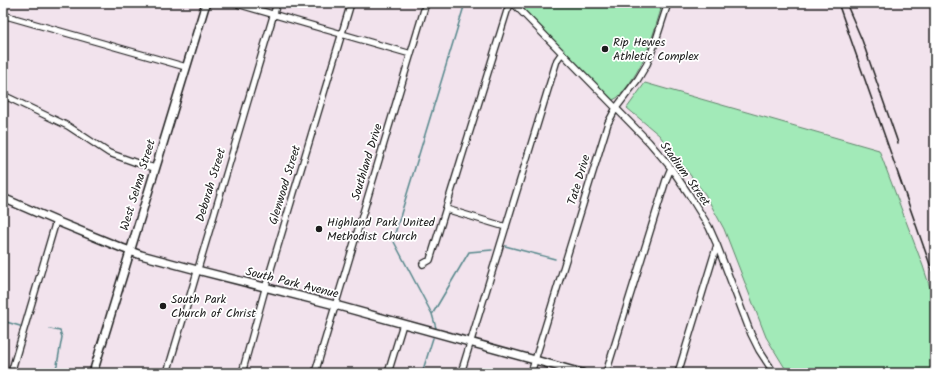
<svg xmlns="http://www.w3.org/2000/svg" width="938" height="376" font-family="Kalam,sans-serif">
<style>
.green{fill:#a2eab8;stroke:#5f836a}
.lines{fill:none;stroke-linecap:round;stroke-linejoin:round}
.stream{stroke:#56878b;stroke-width:1.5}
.minor-casing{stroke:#1c1c1c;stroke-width:8}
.tertiary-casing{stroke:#1c1c1c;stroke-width:10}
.minor{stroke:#fff;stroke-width:5.5}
.tertiary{stroke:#fff;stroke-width:7}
.rail{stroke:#1c1c1c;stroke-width:1.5}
.poi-dot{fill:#1c1c1c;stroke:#fff;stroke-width:1.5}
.labels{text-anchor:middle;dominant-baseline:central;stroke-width:3.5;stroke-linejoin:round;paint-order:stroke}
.poi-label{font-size:12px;fill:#1c1c1c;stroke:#fff;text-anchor:start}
.street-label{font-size:12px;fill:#1c1c1c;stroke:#fff}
</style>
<rect width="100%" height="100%" fill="#f2e3ed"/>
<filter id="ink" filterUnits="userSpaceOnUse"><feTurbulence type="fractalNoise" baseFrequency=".025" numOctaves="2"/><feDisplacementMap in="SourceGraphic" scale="8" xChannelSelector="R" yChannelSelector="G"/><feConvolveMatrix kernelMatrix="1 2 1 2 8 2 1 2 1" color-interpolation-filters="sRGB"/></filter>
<g filter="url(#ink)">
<path class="green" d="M516 3H663C653 34 647 61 626 88 622 92 619 98 613 100H611Z
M645 83 879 150 923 266 935 303V373H788L766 337 724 229 705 194 659 135 627 108Z"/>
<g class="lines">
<path class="stream" d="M505 246 555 259
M433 313 469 252 492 250
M3 321 20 326
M436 328 432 314 393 240 465 3
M50 329 60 331 62 337 57 365 53 373
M422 373 433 338"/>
<defs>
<path id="minor" d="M234 3 411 54
M513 3 562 53 649 142 671 168 688 193 709 227 717 245 751 334 759 350 774 373
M3 15 186 67
M3 95 68 126 109 153 137 163 155 168
M446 209 506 227
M423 264 430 260 507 11 511 3
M11 373 56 221
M167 373 277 3
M242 373 267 282 351 3
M315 373 426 3
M388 373 403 324
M461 373 557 60 562 53
M531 373 608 123 616 108 638 79 647 64 655 43 668 3
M606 373 666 180 671 168
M678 373 717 245"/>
<path id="tertiary" d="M3 198 56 221 122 248 141 255 197 270 335 305 582 373
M93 373 206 3"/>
</defs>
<use href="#minor" class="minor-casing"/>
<use href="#tertiary" class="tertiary-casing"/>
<use href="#minor" class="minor"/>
<use href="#tertiary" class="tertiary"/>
<path class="rail" d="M838 3 935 279
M846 3 862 40 898 143"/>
</g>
</g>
<g class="poi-dot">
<circle cx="605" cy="49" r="4"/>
<circle cx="319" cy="229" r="4"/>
<circle cx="163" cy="306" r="4"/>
</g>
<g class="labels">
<g class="poi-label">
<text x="613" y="42">Rip Hewes<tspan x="613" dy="14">Athletic Complex</tspan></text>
<text x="327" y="222">Highland Park United<tspan x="327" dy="14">Methodist Church</tspan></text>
<text x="171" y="299">South Park<tspan x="171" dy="14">Church of Christ</tspan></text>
</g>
<g class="street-label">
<text transform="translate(367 162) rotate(-73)">Southland Drive</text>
<text transform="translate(685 174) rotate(54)">Stadium Street</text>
<text transform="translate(579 180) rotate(-73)">Tate Drive</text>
<text transform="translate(138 185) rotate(-73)">West Selma Street</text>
<text transform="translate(211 185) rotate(-73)">Deborah Street</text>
<text transform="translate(285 185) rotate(-73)">Glenwood Street</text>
<text transform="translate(292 283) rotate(14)">South Park Avenue</text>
</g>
</g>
<rect width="938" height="376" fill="none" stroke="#fff" stroke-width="16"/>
<rect x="8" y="8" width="922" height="360" fill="none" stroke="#1c1c1c" stroke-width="1.5" filter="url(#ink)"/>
</svg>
